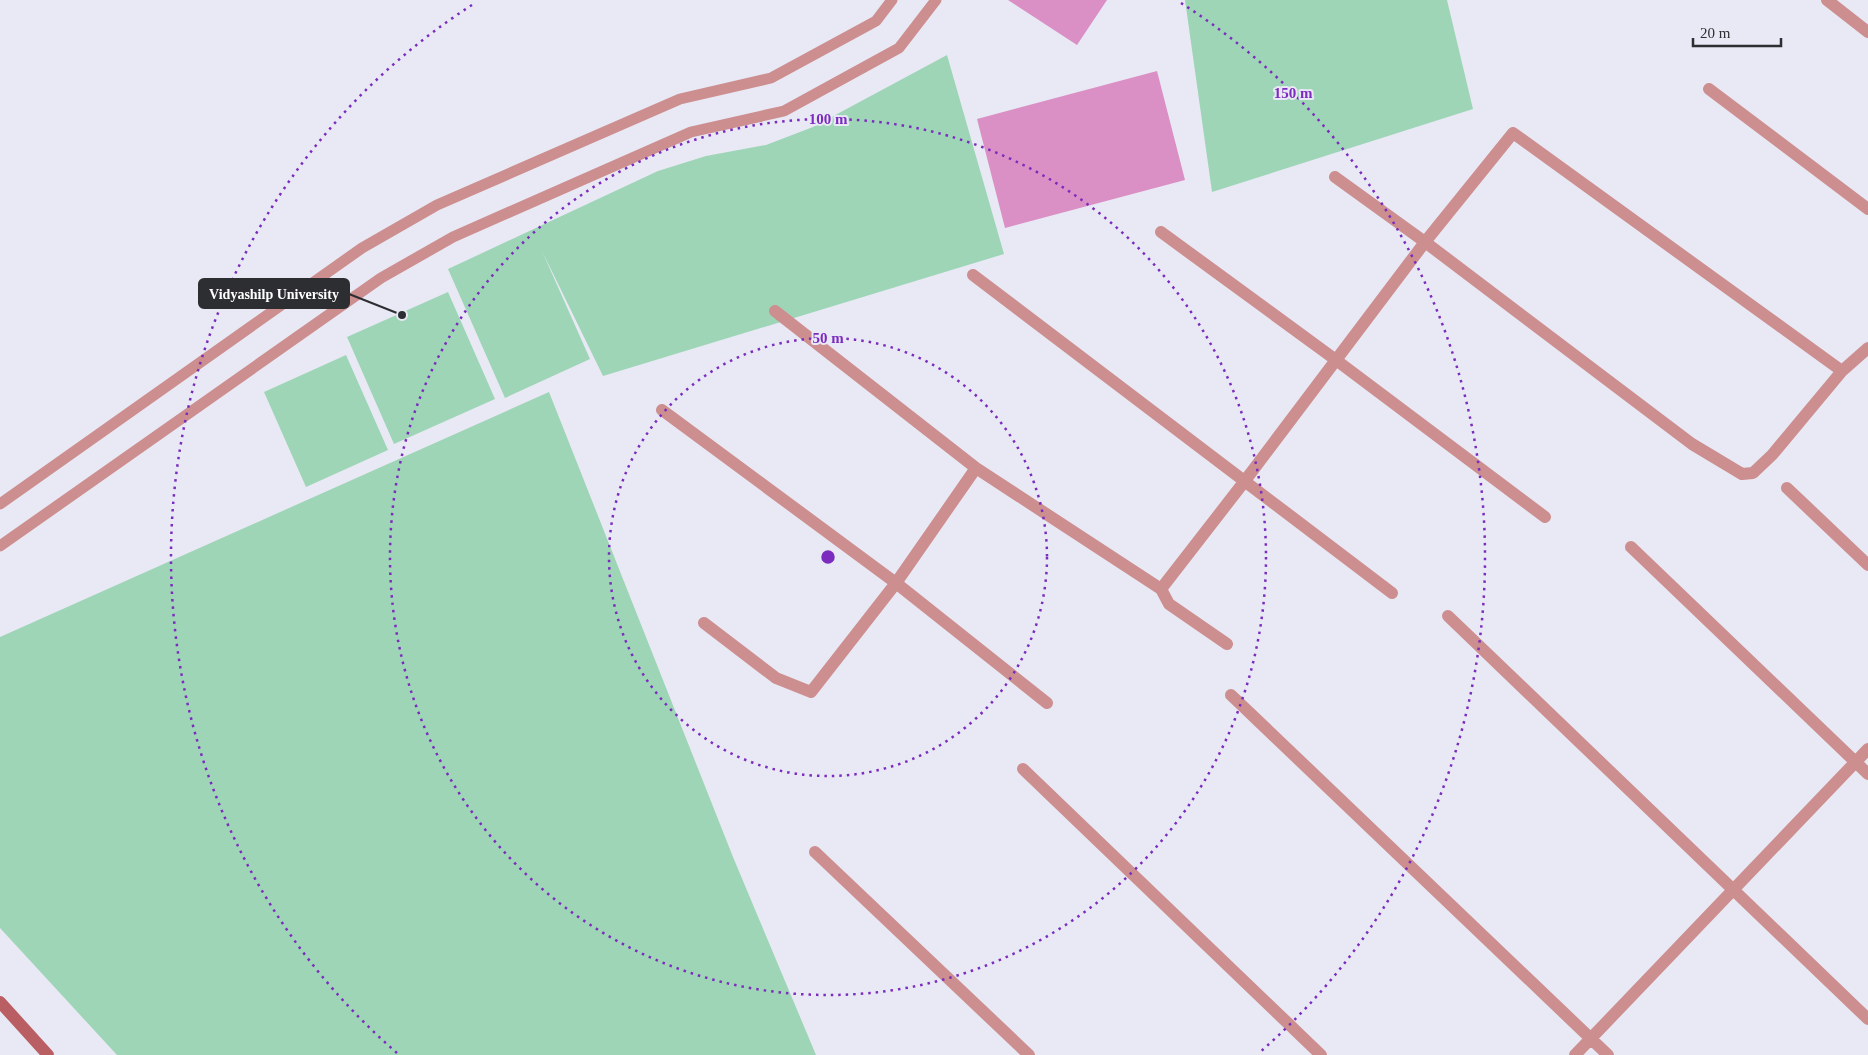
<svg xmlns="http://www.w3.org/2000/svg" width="1868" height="1055" font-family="Georgia,serif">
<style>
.green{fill:#9ed5b6}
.building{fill:#da90c4}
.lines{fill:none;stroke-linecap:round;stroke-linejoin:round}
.lane{stroke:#cd8e8f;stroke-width:11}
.street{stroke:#cd8e8f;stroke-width:12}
.secondary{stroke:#b95f63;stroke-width:12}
.ring{fill:none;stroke:#7b2cbf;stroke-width:2.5;stroke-dasharray:2.5 5}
.centre{fill:#7b2cbf;stroke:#e8e9f5;stroke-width:2.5}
.ring-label{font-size:15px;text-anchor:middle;font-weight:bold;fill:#7b2cbf;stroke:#e8e9f5;stroke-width:4;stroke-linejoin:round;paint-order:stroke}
.leader{fill:none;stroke:#2d2e32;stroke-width:2}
.callout-dot{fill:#2d2e32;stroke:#e8e9f5;stroke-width:2}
.callout{fill:#2d2e32;stroke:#2d2e32;stroke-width:2}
.callout-label{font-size:14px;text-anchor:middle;font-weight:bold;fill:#fff}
</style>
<rect width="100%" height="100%" fill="#e8e9f5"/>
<path class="green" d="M1185 0H1447L1473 109 1212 192Z
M947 55 1004 254 603 376 542 251 590 359 505 398 448 269 658 171 706 156 766 145 813 127Z
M448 292 495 399 394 444 347 337Z
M346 355 388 450 306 487 264 392Z
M549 392 733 857 816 1055H117L0 928V637Z"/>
<path class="building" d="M1008 0H1107L1077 45Z
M1157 71 1185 180 1005 228 977 119Z"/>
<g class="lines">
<path class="lane" d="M0 504 362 248 437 205 680 99 771 78 876 21 892 0
M0 546 381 278 453 237 691 132 784 111 899 48 936 0"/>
<path class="street" d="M1827 0 1868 32
M1709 89 1868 209
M1335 177 1425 242 1692 444 1742 474 1753 473 1772 455 1842 371 1868 348
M1161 232 1336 360 1545 517
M973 275 1392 593
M775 311 976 468 1161 589 1169 604 1227 644
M662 410 896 583 1047 703
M1787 488 1868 565
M1631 547 1868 774
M1161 589 1244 482 1425 242 1513 133 1842 371
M1448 616 1868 1019
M704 623 776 678 811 692 896 583 976 468
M1231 695 1608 1055
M1023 769 1321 1055
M815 852 1029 1055
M1575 1055 1868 749"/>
<path class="secondary" d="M0 1002 48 1055"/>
</g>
<g class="ring">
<circle cx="828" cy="557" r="219"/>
<circle cx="828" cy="557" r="438"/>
<path d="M397 1053A657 657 0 0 1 475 3M1181 3A657 657 0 0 1 1259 1053"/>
</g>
<circle cx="828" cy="557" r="8" class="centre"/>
<g class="ring-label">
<text x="1293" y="98">150 m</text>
<text x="828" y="124">100 m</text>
<text x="828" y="343">50 m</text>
</g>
<path class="leader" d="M402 315L349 294"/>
<circle class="callout-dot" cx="402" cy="315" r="5"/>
<rect class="callout" x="199" y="279" width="150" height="29" rx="5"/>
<g class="callout-label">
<text x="274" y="299">Vidyashilp University</text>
</g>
<path d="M1693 38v8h88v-8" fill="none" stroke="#2d2e32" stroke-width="2.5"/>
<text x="1700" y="38" font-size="15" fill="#2d2e32" stroke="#e8e9f5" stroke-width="4" paint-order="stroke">20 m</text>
</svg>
